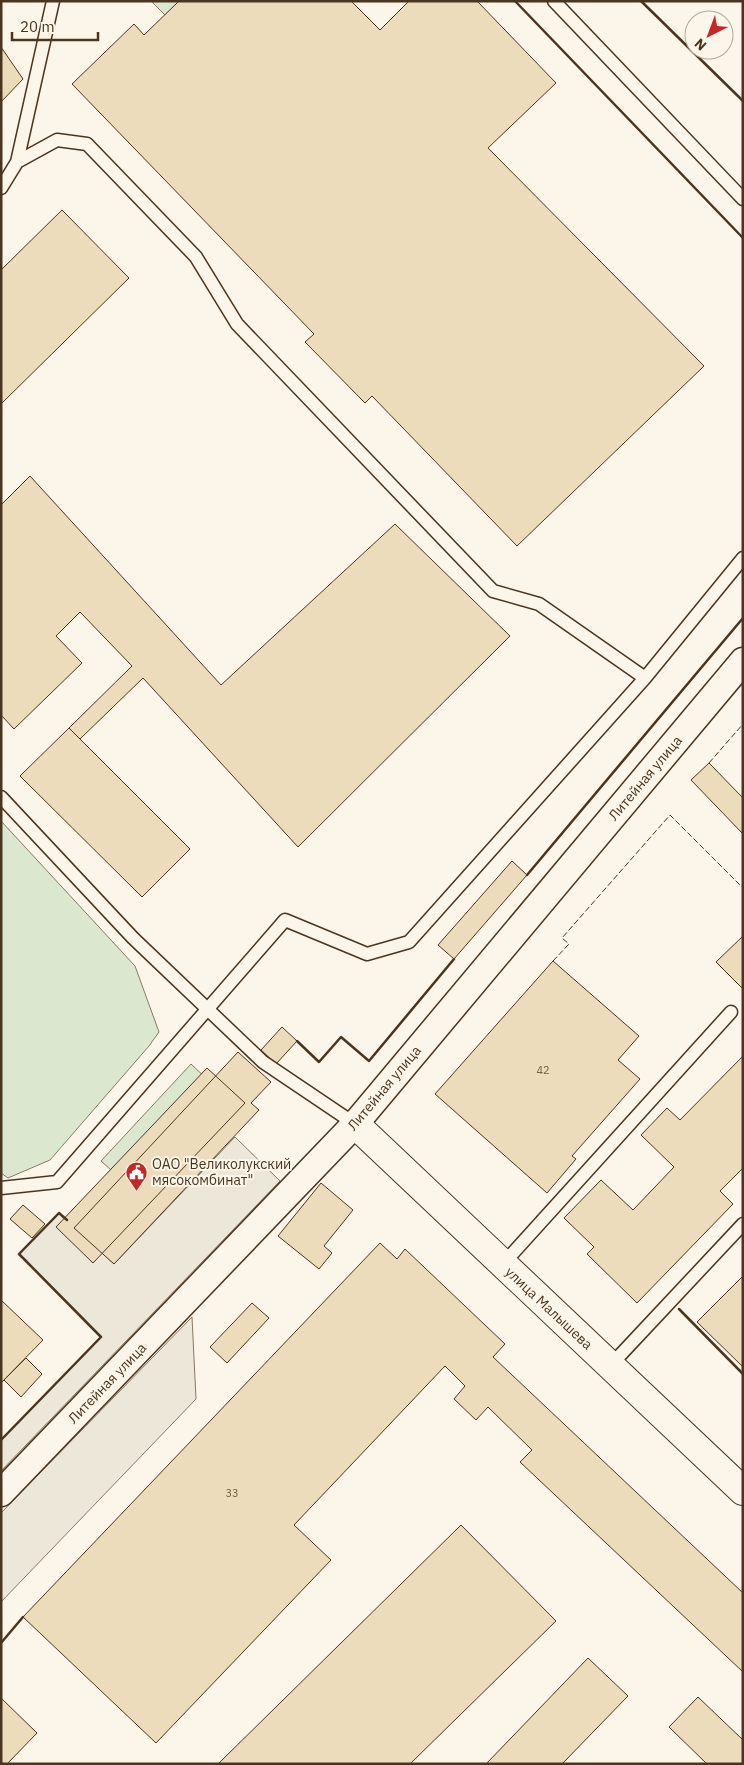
<svg xmlns="http://www.w3.org/2000/svg" width="744" height="1765" font-family="'IBM Plex Sans',sans-serif">
<style>
.green{fill:#dce7d0;stroke:#887966}
.parking{fill:#ede7d9;stroke:#887966}
.building{fill:#ecdcbc;stroke:#4a3520}
.lines{fill:none;stroke-linecap:round;stroke-linejoin:round}
.service-casing{stroke:#4a3520;stroke-width:15}
.minor-casing{stroke:#4a3520;stroke-width:29}
.tertiary-casing{stroke:#4a3520;stroke-width:30}
.service{stroke:#fbf6e9;stroke-width:12}
.minor{stroke:#fbf6e9;stroke-width:26}
.tertiary{stroke:#fbf6e9;stroke-width:28}
.fence{stroke:#4a3520;stroke-width:1;stroke-dasharray:6 2.5;stroke-linecap:butt}
.wall{stroke:#4a3520;stroke-width:2.5}
.labels{text-anchor:middle;dominant-baseline:central;stroke-width:4;stroke-linejoin:round;paint-order:stroke}
.number-label{font-size:11px;fill:#725f47}
.street-label{font-size:14px;fill:#4a3520;stroke:#fbf6e9}
.poi-label{font-size:14px;fill:#4a3520;stroke:#fbf6e9;text-anchor:start}
</style>
<rect width="100%" height="100%" fill="#fbf6e9"/>
<path class="green" d="M151 1H179L165 15Z
M1 821 135 966 159 1032 149 1046 50 1160 8 1178 1 1173Z
M191 1064 210 1082 120 1178 101 1161Z"/>
<path class="parking" d="M235 1137 280 1181 1 1471V1440L101 1337 19 1254 59 1213 114 1264Z
M192 1317 196 1399 1 1602V1513Z"/>
<path class="building" d="M179 1H351L380 30 409 1H477L556 83 488 148 704 366 517 546 372 396 365 403 305 342 314 334 72 84 134 24 144 35Z
M1 47 23 79 1 102Z
M62 210 129 278 1 404V270Z
M30 476 221 685 395 524 510 636 298 847 143 678 80 739 69 728 132 666 80 612 56 636 82 663 14 729 1 715V505Z
M69 728 190 849 142 897 20 776Z
M709 763 743 798V834L691 780Z
M512 861 527 875 454 959 438 945Z
M743 936V989L716 962Z
M553 961 639 1036 618 1060 640 1079 572 1156 576 1159 547 1193 435 1094Z
M282 1027 297 1041 276 1064 261 1050Z
M238 1052 271 1082 251 1103 259 1110 114 1264 74 1228Z
M743 1056V1168L720 1191 733 1204 637 1303 587 1254 594 1247 564 1218 601 1180 633 1210 674 1167 641 1135 667 1108 680 1120Z
M207 1068 245 1103 93 1263 56 1227Z
M321 1183 353 1210 324 1246 332 1253 319 1269 278 1236Z
M23 1205 45 1224 32 1238 10 1219Z
M380 1243 397 1259 405 1249 505 1344 493 1357 743 1593V1672L520 1462 532 1450 488 1407 476 1420 454 1399 465 1386 445 1366 294 1525 331 1560 156 1743 23 1617Z
M743 1276V1367L697 1322Z
M1 1300 43 1340 1 1383Z
M252 1303 269 1318 227 1363 210 1347Z
M26 1358 42 1374 21 1397 4 1380Z
M461 1525 556 1621 410 1764H218Z
M588 1658 628 1696 562 1764H486Z
M698 1697 743 1740V1764H707L669 1727Z
M1 1698 37 1733 7 1764H1Z"/>
<g class="lines">
<defs>
<path id="service" d="M554 1 743 199
M17 162 57 140 87 144 196 257 237 324 493 591 539 604 645 678
M1 188 17 162 53 1
M1 797 133 938 263 1062 355 1124
M1 1188 57 1182 285 920 367 954 409 942 645 678 743 558
M503 1264 731 1012
M610 1366 743 1224"/>
<path id="minor" d="M1 1493 355 1124 743 661"/>
<path id="tertiary" d="M355 1124 743 1491"/>
</defs>
<use href="#service" class="service-casing"/>
<use href="#minor" class="minor-casing"/>
<use href="#tertiary" class="tertiary-casing"/>
<use href="#service" class="service"/>
<use href="#minor" class="minor"/>
<use href="#tertiary" class="tertiary"/>
<path class="fence" d="M709 763 743 724
M553 961 569 944 562 938 670 815 743 888"/>
<path class="wall" d="M515 1 743 238
M641 1 743 101
M527 875 743 618
M297 1041 319 1062 341 1037 369 1061 454 959
M679 1309 743 1374
M1 1440 101 1337 19 1254 59 1213 67 1220
M1 1643 23 1617"/>
</g>
<defs>
<symbol id="civic-pin" viewBox="-11 -11 22 30"><path d="M0 17L-7.5 6A9.5 9.5 0 1 1 7.5 6Z" fill="#c62828" stroke="#fbf6e9"/><path d="M-.6-6.5H3V-4.5H.6V-3L4-1V1h2V6H-6V1h2V-1L-.6-3ZM-1.2 2.5V6h2.4V2.5Z" fill="#fff"/></symbol>
</defs>
<g fill-rule="evenodd">
<use href="#civic-pin" x="124" y="1160" width="25" height="34"/>
</g>
<g class="labels">
<g class="number-label">
<text x="543" y="1070">42</text>
<text x="232" y="1493">33</text>
</g>
<g class="street-label">
<text transform="translate(645 778) rotate(-50)">Литейная улица</text>
<text transform="translate(384 1088) rotate(-50)">Литейная улица</text>
<text transform="translate(549 1308) rotate(43)">улица Малышева</text>
<text transform="translate(107 1383) rotate(-46)">Литейная улица</text>
</g>
<g class="poi-label">
<text x="152" y="1164">ОАО "Великолукский<tspan x="152" dy="16">мясокомбинат"</tspan></text>
</g>
</g>
<rect width="744" height="1765" fill="none" stroke="#4a3520" stroke-width="5"/>
<g transform="translate(709 35) rotate(222)"><circle r="24" fill="#fbf6e9" stroke="#b4a999"/>
<path d="M0-4L9 19L0 12L-9 19Z" fill="#c62828"/>
<text y="-8" font-size="14" font-weight="bold" text-anchor="middle" fill="#4a3520">N</text>
</g>
<path d="M12 32v8h86v-8" fill="none" stroke="#4a3520" stroke-width="2.5"/>
<text x="20" y="32" font-size="15" fill="#4a3520" stroke="#fbf6e9" stroke-width="4" paint-order="stroke">20 m</text>
</svg>
